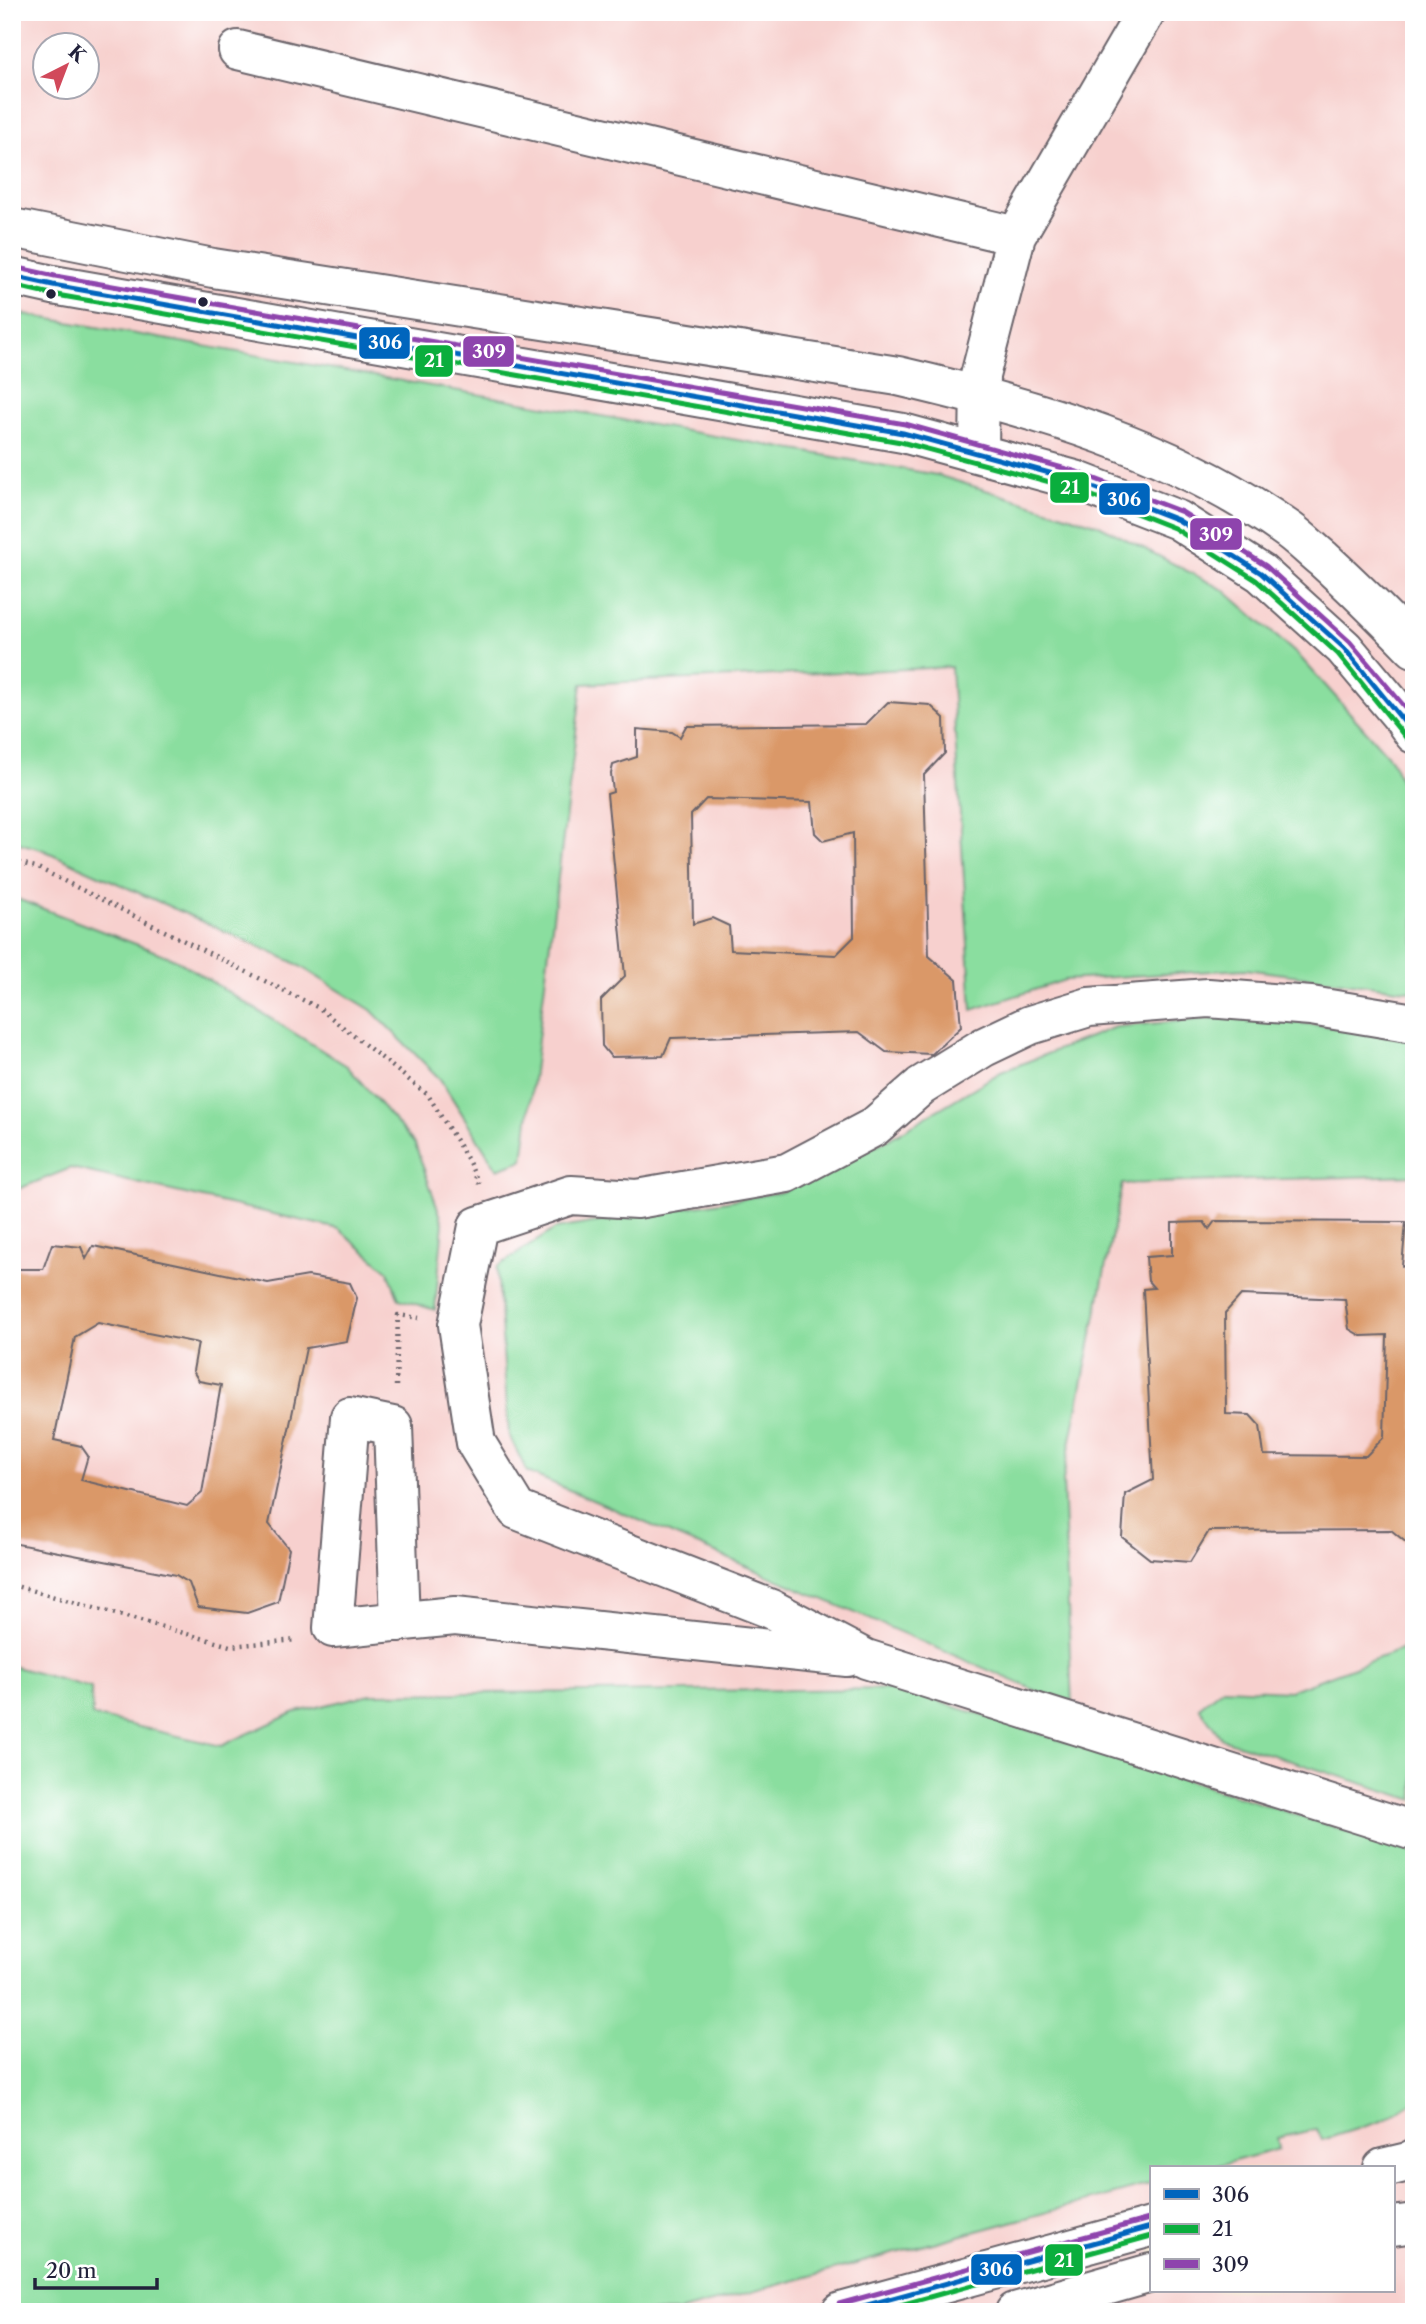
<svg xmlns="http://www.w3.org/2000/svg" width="1426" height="2324" font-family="'Libre Caslon Text',serif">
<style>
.built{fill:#f7d0ce;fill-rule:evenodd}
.green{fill:#8ade9f;stroke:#56806d;stroke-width:2}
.building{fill:#da9868;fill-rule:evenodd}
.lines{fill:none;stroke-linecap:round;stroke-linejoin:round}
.minor-casing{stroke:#6b646a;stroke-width:42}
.path{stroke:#6b646a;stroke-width:4.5;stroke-dasharray:2 5;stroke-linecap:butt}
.minor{stroke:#fff;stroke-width:38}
.bus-1-casing{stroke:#fff;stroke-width:10}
.bus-2-casing{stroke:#fff;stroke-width:10}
.bus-3-casing{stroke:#fff;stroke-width:10}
.bus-1{stroke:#0065bd;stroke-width:5}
.bus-2{stroke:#0aae3d;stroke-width:5}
.bus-3{stroke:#8e44ad;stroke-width:5}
.bus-dot{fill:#22223b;stroke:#fff;stroke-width:2.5}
.line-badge{stroke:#fff;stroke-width:2.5}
.badge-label{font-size:19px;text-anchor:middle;font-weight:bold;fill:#fff}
</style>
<rect width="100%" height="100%" fill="#fff"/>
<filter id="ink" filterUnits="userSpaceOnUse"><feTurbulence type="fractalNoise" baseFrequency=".0143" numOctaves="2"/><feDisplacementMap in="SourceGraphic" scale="14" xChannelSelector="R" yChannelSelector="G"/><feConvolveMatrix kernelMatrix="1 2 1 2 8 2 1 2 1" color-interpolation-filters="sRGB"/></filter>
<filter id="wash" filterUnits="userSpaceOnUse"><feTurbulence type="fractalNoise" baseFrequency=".00686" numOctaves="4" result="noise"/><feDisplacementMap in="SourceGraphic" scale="28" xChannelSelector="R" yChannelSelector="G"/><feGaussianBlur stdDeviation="1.57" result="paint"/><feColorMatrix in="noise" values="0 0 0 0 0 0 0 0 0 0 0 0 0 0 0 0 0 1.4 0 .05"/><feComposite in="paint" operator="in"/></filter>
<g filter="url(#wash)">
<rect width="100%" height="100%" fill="#f2dfc1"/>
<path class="built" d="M12 12H1414V2312H12ZM46 46H88V88H46ZM1151 2168H1393V2291H1151Z"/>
<path class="green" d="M22 314 937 475 1099 525 1224 590 1301 658 1391 759 1414 811V991L1245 969 1065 980 972 1010 951 667 582 684 523 1160 497 1169 440 1079 371 1010 293 962 41 849 12 841V344Z
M12 897 175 959 347 1066 415 1144 443 1223 435 1310 399 1299 388 1271 339 1229 71 1168 18 1189 12 1201Z
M1236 1016 1392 1033 1414 1039V1175L1122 1184 1063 1480 1072 1706 527 1472 509 1435 497 1267 555 1229 781 1192 889 1139 1001 1072 1115 1027Z
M1414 1645V1800L1222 1739 1199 1707 1223 1688 1289 1691Z
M12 1666 91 1688 92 1716 221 1746 293 1713 371 1694 899 1689 1414 1852V2101L1385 2120 1322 2140 1317 2129 1277 2138 1279 2149 1208 2168H1151V2184L678 2312H12Z"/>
<g id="blocks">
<path class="building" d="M888 702 930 705 944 718 945 753 924 775 929 956 957 980 961 1027 932 1054 886 1052 859 1032 671 1038 663 1056 611 1057 602 1046 601 1000 625 976 607 794 613 792 611 774 613 765 637 757V729L672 732 680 737 686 726 866 724ZM706 799 812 802 815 833 823 841 853 833 854 937 836 955 731 950 729 926 712 918 693 924 691 815Z
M1215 1221 1406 1222 1402 1266 1414 1274V1549L1391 1530 1209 1531 1190 1562 1150 1559 1122 1537 1125 1494 1153 1480 1143 1289 1154 1288 1148 1281 1146 1257 1172 1255V1223L1204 1222 1209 1229ZM1241 1295 1345 1299 1349 1329 1361 1336 1387 1335 1384 1437 1366 1456 1264 1455 1260 1426 1250 1415 1226 1414 1225 1313Z
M52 1244 81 1247 86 1259 93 1246 268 1283 308 1276 350 1283 357 1298 347 1341 306 1348 269 1524 289 1549 278 1602 247 1613 198 1607 189 1583 176 1575 12 1543V1306L17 1303 12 1285 16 1269H43ZM98 1323 198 1343 193 1371 199 1381 221 1385 202 1493 187 1506 81 1480 88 1456 81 1446 54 1440 75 1337Z"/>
</g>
</g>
<g filter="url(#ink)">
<use href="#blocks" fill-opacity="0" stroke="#6b646a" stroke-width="2"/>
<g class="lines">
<defs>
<path id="minor" d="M238 50 1016 236
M12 228 213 268 898 376C1035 408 1175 448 1290 531 1302 540 1312 550 1323 559 1355 588 1384 617 1414 648
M12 276 53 285 903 433 1075 480 1178 520 1261 573 1344 648 1402 717 1414 734
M979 453 980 376 1016 236 1146 12
M1414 1023 1311 1006 1208 998 1089 1007 1030 1025 984 1047 921 1086 874 1127 787 1173 637 1199 571 1195 478 1226 458 1325 476 1443 517 1510 771 1609 866 1659 1414 1831
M400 1622 393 1426 350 1417 333 1628 455 1616 847 1657
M1383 2168 1408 2162 1414 2159
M1393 2226 1414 2223
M841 2312 1151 2227
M1015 2312 1151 2273"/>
</defs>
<use href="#minor" class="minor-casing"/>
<path class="path" d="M12 861 36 867 319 1008 428 1095 468 1160 479 1184
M396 1386 398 1315 419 1318
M12 1585 230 1646 297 1640"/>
<use href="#minor" class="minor"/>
<defs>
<path id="bus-1" d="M12 276 53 285 903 433 1075 480 1178 520 1261 573 1344 648 1414 734
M842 2312 1151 2227"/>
<path id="bus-2" d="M12 285 51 294 901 442 1072 488 1174 528 1256 580 1338 654 1407 739
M875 2312 1151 2236"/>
<path id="bus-3" d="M14 267 55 276 905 424 1077 472 1182 512 1266 566 1350 642 1414 718
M839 2304 1149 2219"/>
</defs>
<use href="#bus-1" class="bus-1-casing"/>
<use href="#bus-2" class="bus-2-casing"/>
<use href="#bus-3" class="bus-3-casing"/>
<use href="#bus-1" class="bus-1"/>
<use href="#bus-2" class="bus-2"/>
<use href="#bus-3" class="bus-3"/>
</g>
</g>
<g class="bus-dot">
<circle cx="51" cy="294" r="6"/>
<circle cx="203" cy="302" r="6"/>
</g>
<g class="line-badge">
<rect x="358" y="326" width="53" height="34" rx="7" fill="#0065bd"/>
<rect x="462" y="335" width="53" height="33" rx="7" fill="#8e44ad"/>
<rect x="414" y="344" width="40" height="34" rx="7" fill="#0aae3d"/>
<rect x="1049" y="471" width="41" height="33" rx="7" fill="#0aae3d"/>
<rect x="1098" y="482" width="53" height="34" rx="7" fill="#0065bd"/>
<rect x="1189" y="517" width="54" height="34" rx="7" fill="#8e44ad"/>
<rect x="1044" y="2243" width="40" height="34" rx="7" fill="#0aae3d"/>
<rect x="970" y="2253" width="53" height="33" rx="7" fill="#0065bd"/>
</g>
<g class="badge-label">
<text x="385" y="349">306</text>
<text x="489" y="358">309</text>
<text x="434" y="367">21</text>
<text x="1070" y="494">21</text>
<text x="1124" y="506">306</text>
<text x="1216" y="541">309</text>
<text x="1064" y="2267">21</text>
<text x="996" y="2276">306</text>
</g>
<rect width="1426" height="2324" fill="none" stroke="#fff" stroke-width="42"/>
<rect x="1150" y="2166" width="245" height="126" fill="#ffffff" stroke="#a7a7b1" stroke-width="2"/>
<rect x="1164" y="2189" width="35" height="10" fill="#0065bd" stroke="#a7a7b1" stroke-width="2"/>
<text x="1212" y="2202" font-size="21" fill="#22223b">306</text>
<rect x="1164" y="2224" width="35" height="10" fill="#0aae3d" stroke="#a7a7b1" stroke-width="2"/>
<text x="1212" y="2236" font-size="21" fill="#22223b">21</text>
<rect x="1164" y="2259" width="35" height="10" fill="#8e44ad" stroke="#a7a7b1" stroke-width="2"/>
<text x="1212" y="2272" font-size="21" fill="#22223b">309</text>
<g transform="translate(66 66) rotate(42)"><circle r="33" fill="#ffffff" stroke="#a7a7b1" stroke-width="2"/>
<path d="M0-5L12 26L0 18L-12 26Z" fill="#d1495b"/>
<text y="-10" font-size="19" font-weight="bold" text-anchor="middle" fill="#22223b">K</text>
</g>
<path d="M35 2278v10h122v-10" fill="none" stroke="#22223b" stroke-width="3.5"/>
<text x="46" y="2278" font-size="21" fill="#22223b" stroke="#ffffff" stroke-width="5" paint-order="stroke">20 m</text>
</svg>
